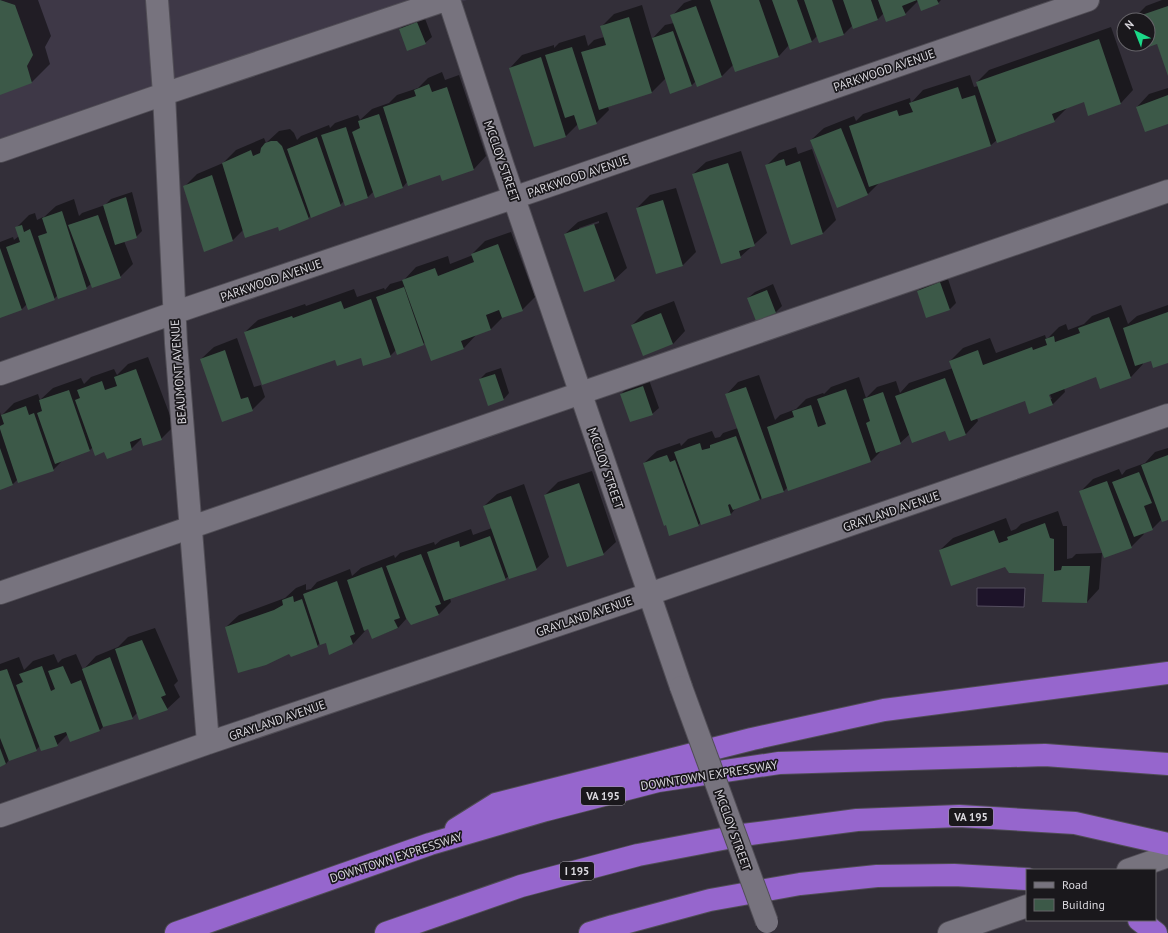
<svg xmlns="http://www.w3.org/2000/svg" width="1168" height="933" font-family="'PT Sans',sans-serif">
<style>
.built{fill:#3e3847}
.water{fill:#1d1329;stroke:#554e5f}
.shadow{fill:#0007;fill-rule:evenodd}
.building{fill:#3c5948}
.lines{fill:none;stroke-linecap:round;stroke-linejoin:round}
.minor-casing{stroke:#504d55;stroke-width:24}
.highway-casing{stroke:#504d55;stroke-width:24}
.minor{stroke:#77737e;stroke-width:22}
.highway{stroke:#9666cd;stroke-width:22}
.minor-bridge-casing{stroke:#504d55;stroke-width:24;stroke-linecap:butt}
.minor-bridge{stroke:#77737e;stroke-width:22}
.labels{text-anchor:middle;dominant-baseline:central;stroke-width:3.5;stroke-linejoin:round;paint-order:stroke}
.shield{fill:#1a181c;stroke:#a09ea3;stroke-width:1}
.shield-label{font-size:11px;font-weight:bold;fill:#d9d7dd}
.street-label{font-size:12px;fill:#d9d7dd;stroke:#1a181c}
</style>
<rect width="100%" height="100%" fill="#332f39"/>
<path class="built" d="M0 0H467L0 160Z"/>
<path class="water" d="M977 588H1025L1024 607 977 606Z"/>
<path class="shadow" d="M0 0H38L51 36 45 47 50 64 32 82 0 94Z
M692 0H941L938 3 919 0 905 14 884 13 878 19 854 28 853 25 844 34 817 36 812 41 789 45 779 56 734 64 722 76 697 85 696 81 691 86 666 78 652 92 608 107 609 110 596 123 578 124 566 136 535 146 510 68 522 55 554 45V48L559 43 585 35 588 46 594 40 604 37 601 27 614 14 642 5 652 39 665 25 674 23 672 16 684 3Z
M1162 0H1168V73L1157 43 1144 48 1143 44H1148V20H1134V18L1146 6Z
M424 16 432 37 425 43 400 29 406 23Z
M1111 27 1133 90 1121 103 1084 101 1067 107V108L1054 121 997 140 991 145 880 182 868 194 811 140 824 128 854 116 856 121 863 114 910 98 911 103 923 90 970 75 974 87 978 86 977 82 989 70Z
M442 72 445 80 459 75 486 156 474 169 440 174 407 182 403 187 375 196 374 191 368 197 346 205 344 201 340 205 311 215 308 219 278 225 243 230 233 240 205 251 184 187 197 174 223 163 236 150 264 138 266 143 279 131 290 129 294 133 297 140 301 136 329 125 330 128 335 123 358 115 360 120 372 109 389 103 397 95 418 88 428 78Z
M1168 88V122L1137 107 1149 94Z
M796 147 798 154 812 149 836 220 823 233 792 243 766 166 779 153Z
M741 151 767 233 740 257 693 174 706 162Z
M676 188 696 252 683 265 657 273 637 208 650 195Z
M132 192 142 231 136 237 124 241 133 264 120 277 91 284 86 288 58 295 54 299 27 304 22 309 0 317V242L13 237 14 240 19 236 16 228 29 215 35 213 37 220 43 217V218L56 206 74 199 79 216 82 213 105 205 111 199Z
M607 212 627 268 614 280 565 234 578 222ZM599 221V223L579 230V228Z
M511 232 535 297 522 310 504 316 491 329 476 334V335L464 348 432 360 425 342 423 344 396 350 390 356 335 359 245 332 258 320 305 304 306 306 354 289 357 297 384 288 385 290 390 284 404 280 416 267 448 256 450 264 473 255 472 254 485 241Z
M947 276 956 303 950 309 927 317 918 291 924 285Z
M773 284 782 306 776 312 748 298 755 292Z
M674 301 685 331 673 344 632 325 645 312Z
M1121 305 1128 324 1137 316 1168 305V362L1151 359 1143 362V364L1131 377 1101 388 1097 376 1064 388 1065 392 1053 404 1025 400 977 418 978 421 966 434 949 440 946 430 910 434 900 443 883 449 871 461 789 490 788 487 784 491 763 498 762 497 760 500 737 507 731 514 702 524 701 522 698 525 644 463 657 451 680 443 681 446 688 439 712 431 715 438 720 437 723 433 738 428 726 395 738 382 759 375 775 420 780 415 796 409 806 399 823 393 824 394 831 387 859 377 866 398 877 387 896 381 900 393 909 383 953 368 950 361 963 348 990 338 996 353 1045 335 1046 338H1048L1059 327 1066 324 1068 330 1084 324 1092 316ZM1047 390H1048L1052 399H1050Z
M237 338 254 387 261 385 265 397 252 410 222 420 201 359 214 347Z
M148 357 174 426 161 439 142 438 131 449 105 451 93 447 90 450 63 460 53 470 18 479 13 484 0 489V412L1 416 14 403 38 394 40 400 53 388 81 378 84 384 91 377 114 369 117 375 128 364Z
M501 368 509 393 503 400 480 379 486 373Z
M649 380 659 408 652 414 621 394 627 388Z
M1168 448V519H1162L1152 529 1143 533 1144 534 1131 547 1080 492 1093 479 1119 469 1122 475 1126 470 1145 463 1155 452Z
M592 471 616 542 603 554 545 495 558 482Z
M524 484 549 557 536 569 509 576 505 579 450 598 451 602 439 614 407 618 398 628 373 638 369 628 365 630V631L353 644 326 642 320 643 317 646 290 652 226 627 239 615 285 598 296 588 306 584V590L311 589 317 582 350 569 352 576 361 568 394 555 395 558 400 553 434 542 435 545 441 540 471 529 473 535 492 528 484 506 497 494Z
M1058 511 1063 526H1067V559L1072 558 1076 554 1102 553 1099 589 1087 602 1045 573 1005 566 940 550 953 538 1006 518 1011 531 1016 529 1021 524Z
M155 628 178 681 174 685 180 697 167 709 137 713 132 718 105 725 100 730 70 740 68 734 57 745 40 746 36 750 9 760 6 764 0 766V664L19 657 24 670 33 661 54 654 58 663 62 659 76 654 83 670 96 656 118 647 128 637Z"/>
<path class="building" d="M0 0 15 5 33 55 27 66 32 83 0 95Z
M710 0H759L779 57 735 72Z
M772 0H797L812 42 790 50Z
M804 0H832L844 35 819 43Z
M843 0H871L878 20 853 29Z
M878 0H937L939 4 921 11 917 0 902 6 906 15 886 22Z
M696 6 722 77 697 87 670 15Z
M1168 6V76L1157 44 1143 49 1142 44H1148V20H1133V18Z
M629 17 652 93 599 110 581 52 606 45 600 26Z
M417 22 426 44 407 51 399 29Z
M673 31 692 86 670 94 652 38Z
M1099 39 1121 104 1088 116 1084 102 1052 114 1055 122 997 143 976 82Z
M572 47 597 124 579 130 574 115 565 118 545 55Z
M541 57 566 137 534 147 509 68Z
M429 84 432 92 447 87 474 170 442 181 440 175 408 186 383 107 416 96 414 90Z
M958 87 962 99 975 95 991 146 869 187 849 126 897 110 899 116 913 112 909 103Z
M1168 95V124L1145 132 1136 107Z
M379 114 403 188 375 198 352 132 360 128 358 121Z
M346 127 368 198 345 206 321 135Z
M841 128 868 195 837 208 810 140Z
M317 137 341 206 311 218 287 149Z
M271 141H277L282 146 309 219 279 231 278 227 245 238 222 163 251 150 253 156 260 153 261 148 265 143Z
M784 159 786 166 800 161 823 234 791 245 765 165Z
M728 163 755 246 739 251 741 258 721 264 692 174Z
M212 175 233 241 204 252 183 186Z
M126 197 137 238 115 245 103 205Z
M663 200 683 266 656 274 636 208Z
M62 211 87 289 58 299 38 236 47 233 42 218Z
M98 215 121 278 92 288 68 225Z
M594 224 615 281 584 292 564 234Z
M22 225 24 232 30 229 55 300 28 310 6 247 20 242 15 227Z
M498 244 523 311 502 318 499 310 486 315 491 330 461 341 464 349 431 361 402 280 435 268 438 276 474 262 471 254Z
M0 248 22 310 0 318Z
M940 282 950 310 926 318 917 291Z
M404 287 424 345 397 355 376 297Z
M767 290 776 313 756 321 747 298Z
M371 299 391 357 363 366 361 358 337 366 335 360 262 385 244 332 292 316 293 318 341 301 344 309Z
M1168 312V363L1153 368 1151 361 1135 366 1123 328Z
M661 313 673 344 643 356 631 325Z
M1109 317 1131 378 1100 389 1096 377 1049 395 1053 405 1029 414 1025 401 971 421 949 361 978 350 983 365 1032 347 1033 350 1047 345 1045 339 1054 336 1055 342 1080 333 1078 328Z
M225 350 241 399 248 397 253 411 222 422 200 359Z
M136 369 162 440 143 446 141 438 130 442 132 450 107 459 104 452 95 456 75 400 80 398 77 390 102 381 105 390 117 386 114 377Z
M495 374 504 400 488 406 479 379Z
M945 378 966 435 949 441 945 431 912 443 895 396Z
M643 386 653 415 630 422 620 394Z
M746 387 784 492 762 499 725 394Z
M846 389 871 462 788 491 767 427 794 417 792 411 811 405 818 427 826 424 817 399Z
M69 390 90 451 55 464 37 413 42 411 39 400Z
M883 392 901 444 876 453 866 423 870 421 863 399Z
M26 406 29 415 34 413 54 471 18 483 0 429V426L4 424 1 415Z
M736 436 760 500 733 510 730 504 728 505 731 515 701 525 674 452 700 443 702 450 710 448V445Z
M0 448 13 485 0 490Z
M667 455 670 462 675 460 699 526 669 536 666 525 664 526 643 463Z
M1168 455V520L1162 522 1141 465Z
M1139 472 1152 503 1144 506 1153 530 1134 537 1112 482Z
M1107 481 1132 548 1104 558 1079 491Z
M579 483 604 555 567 567 544 495Z
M511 496 537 570 509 579 483 506Z
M1045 523 1050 538 1054 539V571L1061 570 1062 566H1090L1087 603 1042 602 1044 574 1009 573 1005 567 951 586 939 550 994 530 999 543 1008 540 1007 537Z
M490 536 506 580 444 601 427 552 459 541 460 547Z
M421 554 441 604 435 606 439 615 411 625 406 618 386 566Z
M382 567 400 618 394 620 398 628 372 639 368 629 364 631 347 580Z
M337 581 355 634 350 636 353 644 329 655 326 643 320 645 303 594Z
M293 596 294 602 302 599 318 647 291 657 289 654 266 665 238 673 225 627 274 610 283 605 282 600Z
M142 640 166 695 161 697 168 710 139 720 115 649Z
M110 657 133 719 103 727 82 669Z
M42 666 51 691 55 689 48 671 63 666 71 684 81 680 100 731 70 742 66 732 54 736 58 746 41 751 16 685 23 682 19 674Z
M7 669 37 751 9 761 0 738V671Z
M0 748 6 764 0 767Z"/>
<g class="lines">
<defs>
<path id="minor" d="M157 0 164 94 176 343 208 743
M449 0 503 166 681 687
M0 151 164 94 445 0
M0 374 188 308 557 183 1088 0
M0 593 1168 191
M0 816 208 743 623 603 1168 415
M1128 870 1168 856
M949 933 1027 906"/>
<path id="highway" d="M456 829 496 804 752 739 884 710 1168 673
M1139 920 1156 933
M176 933 430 844 546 810 658 781 779 763 1045 755 1168 764
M386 933 521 886 638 855 743 835 857 820 959 816 1075 823 1168 844
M590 933 613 926 710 900 800 884 877 876 954 875 1027 879"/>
</defs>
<use href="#minor" class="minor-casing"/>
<use href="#highway" class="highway-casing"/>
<use href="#minor" class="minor"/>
<use href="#highway" class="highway"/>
<defs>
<path id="minor-bridge" d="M681 687 767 922"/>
</defs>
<use href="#minor-bridge" class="minor-bridge-casing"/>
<use href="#minor-bridge" class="minor-bridge"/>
</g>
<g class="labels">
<g class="shield">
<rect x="581" y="787" width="44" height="18" rx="3"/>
<rect x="949" y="808" width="44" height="18" rx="3"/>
<rect x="560" y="862" width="34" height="18" rx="3"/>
</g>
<g class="shield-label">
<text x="603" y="796">VA 195</text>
<text x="971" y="817">VA 195</text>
<text x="577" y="871">I 195</text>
</g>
<g class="street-label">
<text transform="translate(884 70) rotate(-19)">PARKWOOD AVENUE</text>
<text transform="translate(502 161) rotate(71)">MCCLOY STREET</text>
<text transform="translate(578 176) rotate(-19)">PARKWOOD AVENUE</text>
<text transform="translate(271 280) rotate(-19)">PARKWOOD AVENUE</text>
<text transform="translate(178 372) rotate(-94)">BEAUMONT AVENUE</text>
<text transform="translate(606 468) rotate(71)">MCCLOY STREET</text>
<text transform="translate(891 511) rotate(-19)">GRAYLAND AVENUE</text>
<text transform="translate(584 616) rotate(-19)">GRAYLAND AVENUE</text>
<text transform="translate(277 720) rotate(-19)">GRAYLAND AVENUE</text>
<text transform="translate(709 775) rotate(-9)">DOWNTOWN EXPRESSWAY</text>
<text transform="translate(733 830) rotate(70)">MCCLOY STREET</text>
<text transform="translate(396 857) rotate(-18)">DOWNTOWN EXPRESSWAY</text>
</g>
</g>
<rect x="1026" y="869" width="130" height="52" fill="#1a181c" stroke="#666469"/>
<rect x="1034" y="882" width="20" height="6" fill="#77737e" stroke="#666469"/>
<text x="1062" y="889" font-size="12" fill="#d9d7dd">Road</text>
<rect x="1034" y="899" width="20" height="12" fill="#3c5948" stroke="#666469"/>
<text x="1062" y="909" font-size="12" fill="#d9d7dd">Building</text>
<g transform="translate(1136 32) rotate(317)"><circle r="19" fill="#1a181c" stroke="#666469"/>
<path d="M0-3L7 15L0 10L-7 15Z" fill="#1bd988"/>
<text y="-6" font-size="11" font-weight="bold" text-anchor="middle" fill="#d9d7dd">N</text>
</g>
</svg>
